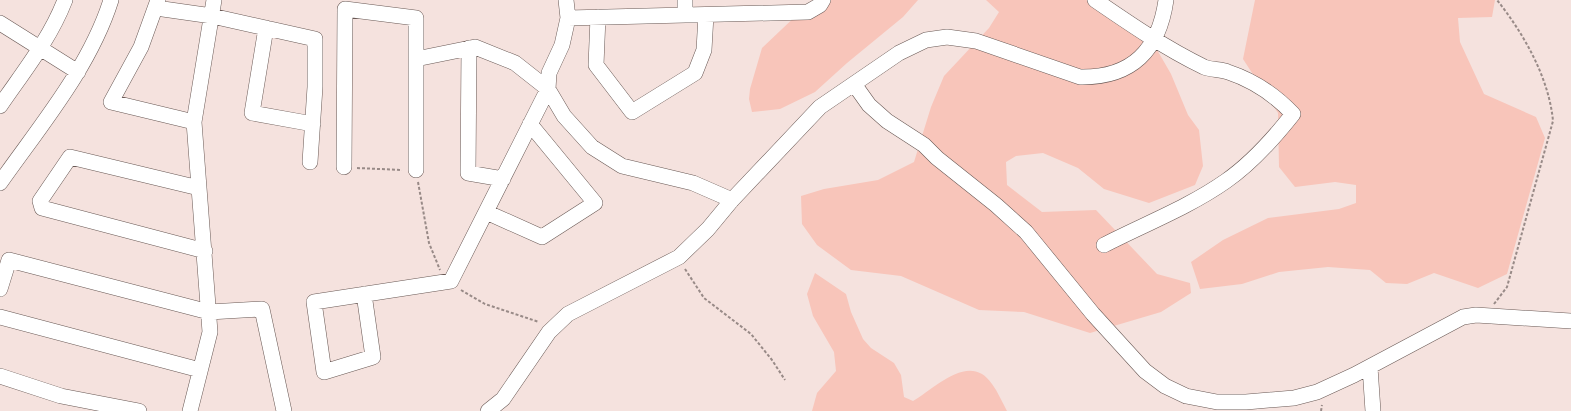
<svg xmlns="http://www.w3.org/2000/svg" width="1571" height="411" font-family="Poppins,sans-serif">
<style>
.green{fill:#f8c5ba}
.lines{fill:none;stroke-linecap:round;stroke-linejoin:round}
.minor-casing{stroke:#695955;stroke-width:16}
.path{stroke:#988a87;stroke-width:2;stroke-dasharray:3 2;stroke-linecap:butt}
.minor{stroke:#fff;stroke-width:15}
</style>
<rect width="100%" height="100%" fill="#f5e2de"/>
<path class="green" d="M818 0H918L903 17 847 63 815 92 780 109 752 112 749 99 750 89 762 48 801 11Z
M986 0H1106L1121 12 1141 22 1171 74 1188 115 1199 130 1203 166 1195 185 1149 203 1104 189 1078 168 1043 153 1016 156 1006 162 1007 185 1042 212 1096 210 1157 274 1190 283 1191 293 1161 312 1090 333 1024 312 979 310 901 276 851 270 817 245 802 224 801 196 824 189 878 180 914 162 931 107 944 76 989 28 999 12Z
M1255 0H1495L1492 17 1458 18 1460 42 1484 94 1536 117 1545 138 1507 274 1478 288 1434 273 1407 284 1386 283 1370 270 1328 267 1279 272 1242 284 1200 289 1191 262 1223 240 1268 218 1339 209 1356 203V185L1335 182 1295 187 1279 167 1278 113 1243 59Z
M815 273 846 294 851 312 863 339 871 348 894 363 901 375 904 397 913 401C935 388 970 351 992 384 998 392 1002 402 1007 411H812L817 393 836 371 834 352 813 316 807 294Z"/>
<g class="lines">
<defs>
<path id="minor" d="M158 0 141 47 111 102 194 122
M566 0 568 18 562 45 549 73 548 89 564 116 592 147 622 166 693 183 732 200
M685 0V15
M1095 0C1130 24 1165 48 1204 67 1211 70 1220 69 1228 72 1252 80 1275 95 1293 114 1274 138 1252 163 1226 181 1189 207 1145 224 1104 245
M156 8 212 16 315 39V87L310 162
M598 17 596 65 632 112 695 73 704 50 706 15
M568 18 808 12 820 5 823 0
M0 23 78 72
M266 28 252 113 313 124
M469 48 468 173 503 179
M854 84 869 105 887 121 924 145 937 158 996 205 1026 232 1093 314 1145 371 1165 386 1186 396 1217 402H1246L1294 398 1317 392 1354 375 1463 317 1476 315 1571 321
M0 106C24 71 50 39 65 0
M344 167 345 9 416 18V170
M0 183C40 126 90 67 111 0
M199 188 70 157 40 201 42 208 205 251
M486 212 542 237 595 203 530 124
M0 289 9 260 209 312 262 309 284 411
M364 294 373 357 324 372 314 302 451 281 548 89 515 63 475 47 416 59
M0 317 200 370
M1370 367 1373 411
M0 376 61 396 139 411
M190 411 210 332 194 122 214 0
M488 411 503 399 549 332 568 314 679 257 708 229 732 200 820 107 899 53 926 40 947 37 976 41 1080 77C1132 78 1159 50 1166 0"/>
</defs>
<use href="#minor" class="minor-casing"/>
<path class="path" d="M357 168 402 170
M418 182 429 243 440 270
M685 269 704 298 751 334 772 360 785 380
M461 290 485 304 539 322
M1494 304 1507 287 1553 121C1549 78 1524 34 1497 0
M1321 411 1322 405"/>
<use href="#minor" class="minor"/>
</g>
</svg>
